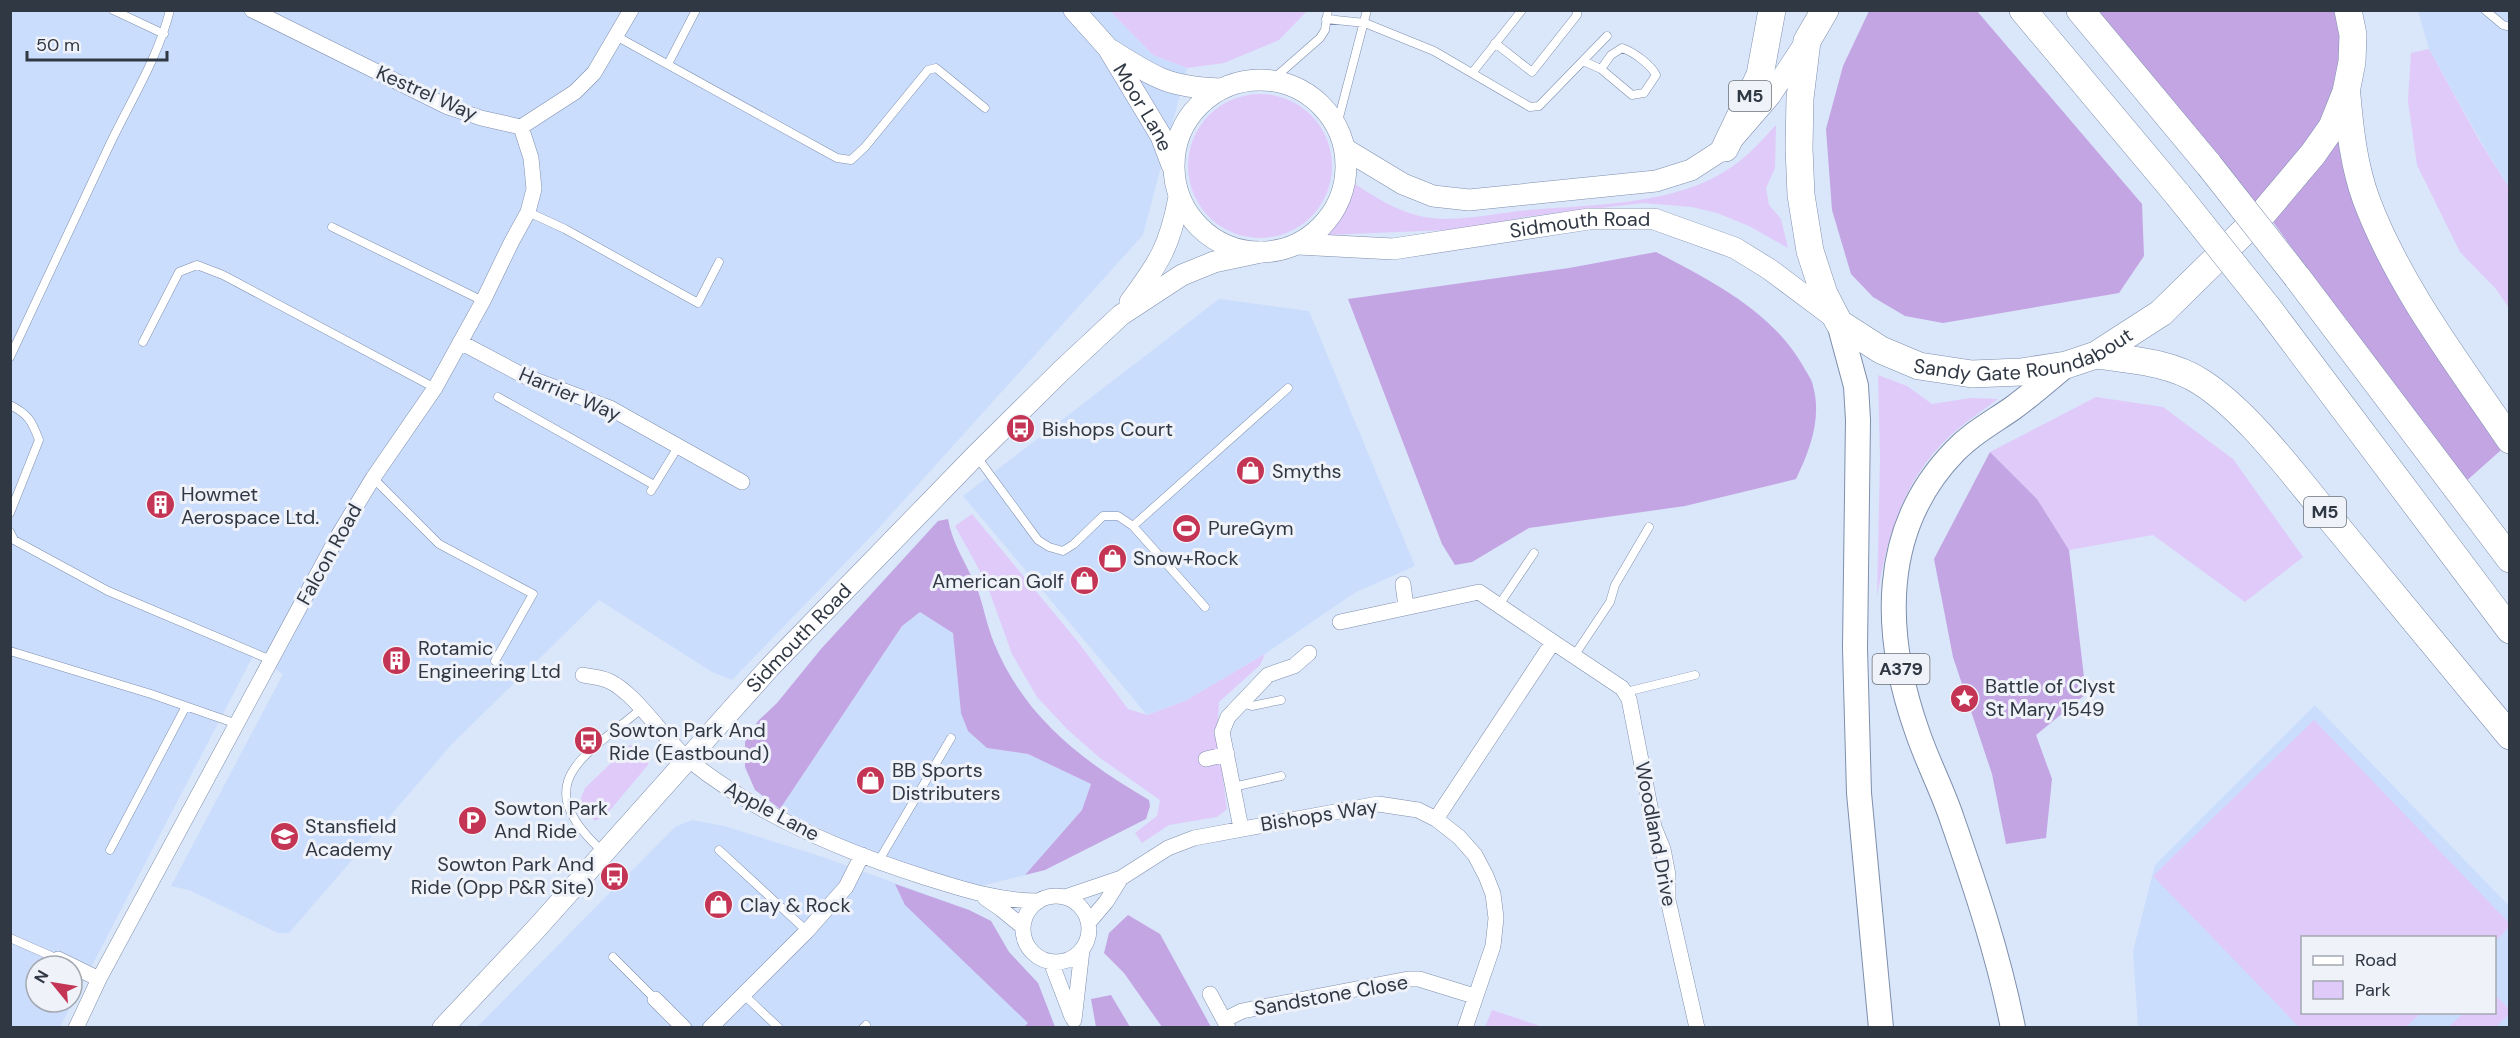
<svg xmlns="http://www.w3.org/2000/svg" width="2520" height="1038" font-family="'DM Sans',sans-serif">
<style>
.built{fill:#cbddfd;fill-rule:evenodd}
.green{fill:#e0cafa}
.forest{fill:#c3a5e4}
.lines{fill:none;stroke-linecap:round;stroke-linejoin:round}
.lane-casing{stroke:#7e8fad;stroke-width:9}
.street-casing{stroke:#7e8fad;stroke-width:16}
.secondary-casing{stroke:#7e8fad;stroke-width:22}
.primary-casing{stroke:#7e8fad;stroke-width:26}
.highway-casing{stroke:#7e8fad;stroke-width:28}
.lane{stroke:#fff;stroke-width:8}
.street{stroke:#fff;stroke-width:15}
.secondary{stroke:#fff;stroke-width:21}
.primary{stroke:#fff;stroke-width:24}
.highway{stroke:#fff;stroke-width:27}
.highway-bridge-casing{stroke:#7e8fad;stroke-width:28;stroke-linecap:butt}
.highway-bridge{stroke:#fff;stroke-width:27}
.labels{text-anchor:middle;dominant-baseline:central;stroke-width:6;stroke-linejoin:round;paint-order:stroke}
.shield{fill:#eff2f9;stroke:#69707a;stroke-width:1.5}
.shield-label{font-size:18px;font-weight:bold;fill:#303844}
.street-label{font-size:20px;fill:#303844;stroke:#eff2f9}
.poi-label{font-size:20px;fill:#303844;stroke:#eff2f9;text-anchor:start}
</style>
<rect width="100%" height="100%" fill="#dae6f9"/>
<path class="built" d="M10 11H1110L1153 55 1187 68 1143 235 878 529 732 680 712 672 599 600 452 744 289 933H278L189 890 171 886 283 674 253 656 60 1027H11ZM36 966H72V1002H36Z
M2418 11H2509V188L2479 138 2429 49Z
M1219 299 1309 311 1415 566 1356 592 1265 654 1185 701 1147 715 963 496Z
M920 612 953 632 961 713 987 748 1028 754 1091 784 1082 810 1025 875 977 887 873 854 780 809 902 626Z
M2315 705 2509 906V1027H2138L2133 951 2155 865ZM2302 938H2494V1012H2302Z
M692 820 724 826 823 857 969 910 991 921 1009 952 1038 983 1055 1027 476 1028 675 827Z"/>
<path class="green" d="M1110 11H1307L1279 40 1224 63 1187 68 1153 55Z
M2429 49 2478 138 2509 188V308L2496 289 2460 252 2417 165 2408 101 2411 53Z
M1188 166a72 72 0 1 1 144 0a72 72 0 1 1-144 0Z
M1776 125 1775 168 1766 188 1769 205 1781 219 1788 248 1749 226 1717 213 1692 207 1643 203 1524 217 1471 229 1325 235C1339 218 1351 204 1351 181 1374 197 1396 211 1424 217 1459 223 1494 213 1529 210 1594 204 1677 206 1733 166 1749 155 1763 139 1776 125Z
M1878 375 1907 386 1932 404 1971 398 1998 399C1982 411 1965 422 1950 436 1903 479 1887 537 1877 597L1880 458Z
M2096 397 2163 407 2233 459 2303 557 2245 602 2153 535 2069 550 2037 499 1990 452Z
M972 514 1078 642 1128 709 1147 715 1185 701 1265 654 1260 665 1219 702 1217 735 1227 809 1217 817 1169 825 1142 843 1135 833 1157 816 1160 800 1100 758 1068 730 1037 697 1012 654 986 582 955 526Z
M2314 720 2509 923V927L2495 942 2494 938H2302V1012L2421 1013 2406 1027H2299L2153 876Z
M630 745 645 748 649 756 648 765 606 815 595 821 584 809 581 798 585 788Z
M2495 995 2510 1010 2509 1014 2496 1027H2448L2464 1013 2494 1012Z
M1492 1010 1543 1027H1485Z"/>
<path class="forest" d="M1869 11H1977L2142 204 2144 256 2119 293 1943 323 1905 316 1873 297 1851 274 1832 210 1826 129 1843 66Z
M2080 11H2345L2366 198 2509 443 2464 483 2265 211 2209 165Z
M1656 252C1710 280 1772 311 1803 366 1806 372 1812 379 1813 386 1822 418 1810 450 1796 479L1685 506 1529 528 1472 562 1455 565 1442 544 1348 299 1569 268Z
M1990 452 2037 499 2069 550 2086 694 2036 735 2052 779 2046 838 2006 844 1992 774 1953 657 1934 559Z
M948 519C952 544 968 566 978 591 984 608 987 626 994 643 1025 718 1081 760 1149 800L1150 806 1146 819 1045 870 1025 875 1082 810 1091 784 1028 754 987 748 968 731 961 713 953 633 920 612 902 626 780 809 755 790 745 767V742L758 721 777 703 821 649 938 521Z
M895 884 969 910 991 921 1009 952 1038 983 1055 1027H1024L1028 1023 905 905Z
M1128 915 1160 934 1211 1027H1162L1124 973 1104 953 1109 933Z
M1111 995 1130 1027H1096L1091 999Z"/>
<g class="lines">
<defs>
<path id="lane" d="M113 10 164 34
M2485 10 2503 25 2510 27
M1326 19 1365 23 1434 51 1530 107 1539 106 1607 36
M616 36 837 158 851 160 865 147 928 70 936 68 985 108
M1495 43 1532 72 1577 15V10
M1583 61 1601 69 1632 95 1644 93 1656 75C1651 65 1634 52 1622 48L1611 55 1601 69
M668 64 696 10
M1472 73 1522 10
M1272 80 1320 38 1325 30 1328 10
M1337 125 1367 10
M528 212 565 229 698 303 719 262
M332 227 483 301
M143 342 179 272 197 265 223 275 435 388
M10 357C44 286 76 215 110 144 131 100 158 58 170 10
M498 397 654 485
M10 405C28 414 32 421 39 440L10 513
M977 457 1038 540 1049 547 1063 551 1074 544 1103 516H1118L1133 526 1205 607
M373 478 439 544 533 594 495 661
M651 491 678 447
M1133 526 1288 388
M10 532 14 540 108 591 271 660
M1499 605 1534 553
M10 651 151 694 237 724
M1574 656 1610 602 1615 585 1649 527
M1626 692 1695 675
M1242 703 1252 706 1281 700
M1233 787 1281 776
M110 850 185 708
M719 850 807 931
M602 851C527 782 584 757 641 709
M878 862 951 738
M10 938 58 959
M613 957 655 999
M743 994 779 1028
M863 1028 866 1025"/>
<path id="street" d="M252 10 448 107 481 118 521 127 575 92 594 73 631 10
M460 342 524 376 610 408 742 482
M1403 584 1406 607
M1340 622 1479 592 1553 642 1436 819
M1553 642 1622 688 1629 699 1654 827 1663 849 1668 875V900L1697 1028
M583 675C591 677 601 677 609 681 637 694 665 741 690 761 758 815 841 851 924 877 962 889 998 901 1039 901
M1206 759 1227 754
M1241 828 1222 732 1228 717 1268 675 1294 666 1309 653
M1023 929a33 33 0 1 1 66 0a33 33 0 1 1-66 0Z
M1065 897 1121 878 1168 848 1194 838 1378 804 1418 810 1436 819 1459 837 1475 855 1486 876 1493 894 1496 918 1493 946 1465 1028
M985 898 1001 909 1023 927
M1089 922 1106 902 1121 878
M58 959 99 979
M1051 962 1072 1017
M1210 994 1224 1020
M655 999 684 1028
M1074 1020 1082 950
M76 1028 99 979 338 536 373 478 435 388 483 301 511 243 528 212 534 189 531 158 521 127
M710 1028 807 931 846 887 862 855
M1228 1028 1224 1020 1242 1011 1408 979H1419L1474 996"/>
<g id="secondary">
<path id="s1" d="M1074 10 1108 48 1161 136 1172 165"/>
<path d="M1111 50C1154 77 1167 87 1220 89"/>
<circle cx="1260" cy="166" r="86"/>
<path d="M1345 149 1403 184 1433 196 1469 200 1656 181 1691 170 1725 148 1770 96 1805 43"/>
<path id="s2" d="M1298 244 1393 249 1589 219H1654L1735 248 1769 269 1836 319"/>
<path d="M1130 302C1159 263 1170 246 1179 197"/>
<path id="s3" d="M443 1028 536 929 770 667 976 455 1061 371 1121 315 1182 275 1214 262 1261 252"/>
</g>
<path id="primary" d="M1839 323 1856 386 1858 420 1855 648 1859 793 1881 1028
M2013 1028C1999 957 1976 888 1952 819 1942 789 1927 761 1917 731 1883 634 1879 529 1955 451 1972 433 1993 422 2013 408 2031 395 2049 379 2066 365"/>
<g id="highway">
<path id="s4" d="M1825 10 1807 41 1800 98 1799 148 1801 195 1810 251 1824 294 1839 323 1881 350 1919 366 1972 374 2021 372 2066 365 2096 355 2161 313 2265 211 2313 154 2332 127 2346 92 2352 62 2353 35 2348 10"/>
<path d="M2023 10 2178 195"/>
<path d="M2080 10 2209 165"/>
<path d="M2347 96C2350 130 2354 166 2366 199 2399 287 2458 363 2510 440"/>
<path d="M1725 148 1760 75 1772 10"/>
<path d="M2297 277 2510 559"/>
<path d="M2269 309 2510 630"/>
<path d="M2096 355C2131 360 2170 362 2201 382 2248 412 2293 474 2329 517 2389 590 2449 663 2510 736"/>
</g>
</defs>
<use href="#lane" class="lane-casing"/>
<use href="#street" class="street-casing"/>
<use href="#secondary" class="secondary-casing"/>
<use href="#primary" class="primary-casing"/>
<use href="#highway" class="highway-casing"/>
<use href="#lane" class="lane"/>
<use href="#street" class="street"/>
<use href="#secondary" class="secondary"/>
<use href="#primary" class="primary"/>
<use href="#highway" class="highway"/>
<defs>
<path id="highway-bridge" d="M2209 165 2297 277
M2178 195 2269 309"/>
</defs>
<use href="#highway-bridge" class="highway-bridge-casing"/>
<use href="#highway-bridge" class="highway-bridge"/>
</g>
<defs>
<symbol id="bus-disc" viewBox="-11 -11 22 22"><circle r="9.5" fill="#c43454" stroke="#eff2f9"/><path d="M-5-6H5V4H4V6H2V4H-2V6H-4V4H-5ZM-3.5-4V0h7V-4ZM-3.5 1.2v1.5H-2V1.2ZM2 1.2v1.5H3.5V1.2Z" fill="#fff"/></symbol>
<symbol id="shop-disc" viewBox="-11 -11 22 22"><circle r="9.5" fill="#c43454" stroke="#eff2f9"/><path d="M-5-2.5h2.3a2.7 3.5 0 0 1 5.4 0H5L5.5 6h-11ZM-1.5-2.5h3a1.5 2.3 0 0 0-3 0Z" fill="#fff"/></symbol>
<symbol id="building-disc" viewBox="-11 -11 22 22"><circle r="9.5" fill="#c43454" stroke="#eff2f9"/><path d="M-4-6H4V6H1V3H-1V6H-4ZM-2.5-4.3h1.7v1.8h-1.7ZM.8-4.3h1.7v1.8H.8ZM-2.5-1h1.7V.8h-1.7ZM.8-1h1.7V.8H.8Z" fill="#fff"/></symbol>
<symbol id="stadium-disc" viewBox="-11 -11 22 22"><circle r="9.5" fill="#c43454" stroke="#eff2f9"/><path d="M0-5a6.5 5 0 1 0 0 10a6.5 5 0 1 0 0-10ZM-3.5-1.8h7v3.6h-7Z" fill="#fff"/></symbol>
<symbol id="sight-disc" viewBox="-11 -11 22 22"><circle r="9.5" fill="#c43454" stroke="#eff2f9"/><path d="M0-6L1.8-2.2L6-1.7L2.9 1.2L3.7 5.4L0 3.3L-3.7 5.4L-2.9 1.2L-6-1.7L-1.8-2.2Z" fill="#fff"/></symbol>
<symbol id="parking-disc" viewBox="-11 -11 22 22"><circle r="9.5" fill="#c43454" stroke="#eff2f9"/><path d="M-3.5-5.5H1a3.5 3.5 0 0 1 0 7H-1V5.5H-3.5ZM-1-3.4V-.6H.8a1.4 1.4 0 0 0 0-2.8Z" fill="#fff"/></symbol>
<symbol id="school-disc" viewBox="-11 -11 22 22"><circle r="9.5" fill="#c43454" stroke="#eff2f9"/><path d="M0-5L7-2L0 1L-7-2ZM-4 1L0 2.5L4 1V4Q0 6-4 4Z" fill="#fff"/></symbol>
</defs>
<g fill-rule="evenodd">
<use href="#bus-disc" x="1004" y="412" width="33" height="33"/>
<use href="#shop-disc" x="1234" y="454" width="33" height="33"/>
<use href="#building-disc" x="144" y="488" width="33" height="33"/>
<use href="#stadium-disc" x="1170" y="512" width="33" height="33"/>
<use href="#shop-disc" x="1096" y="542" width="33" height="33"/>
<use href="#shop-disc" x="1068" y="564" width="33" height="33"/>
<use href="#building-disc" x="380" y="644" width="33" height="33"/>
<use href="#sight-disc" x="1948" y="682" width="33" height="33"/>
<use href="#bus-disc" x="572" y="724" width="33" height="33"/>
<use href="#shop-disc" x="854" y="764" width="33" height="33"/>
<use href="#parking-disc" x="456" y="804" width="33" height="33"/>
<use href="#school-disc" x="268" y="820" width="33" height="33"/>
<use href="#bus-disc" x="598" y="860" width="33" height="33"/>
<use href="#shop-disc" x="702" y="888" width="33" height="33"/>
</g>
<g class="labels">
<g class="shield">
<rect x="1729" y="81" width="42" height="30" rx="4.5"/>
<rect x="2304" y="497" width="42" height="30" rx="4.5"/>
<rect x="1872.5" y="654" width="57" height="30" rx="4.5"/>
</g>
<g class="shield-label">
<text x="1750" y="96">M5</text>
<text x="2325" y="512">M5</text>
<text x="1901" y="669">A379</text>
</g>
<g class="street-label">
<text transform="translate(427 93) rotate(24)">Kestrel Way</text>
<text stroke="none"><textPath href="#s1" startOffset="120">Moor Lane</textPath></text>
<text stroke="none"><textPath href="#s2" startOffset="284">Sidmouth Road</textPath></text>
<text stroke="none"><textPath href="#s4" startOffset="524">Sandy Gate Roundabout</textPath></text>
<text transform="translate(570 394) rotate(23)">Harrier Way</text>
<text transform="translate(329 554) rotate(-61)">Falcon Road</text>
<text stroke="none"><textPath href="#s3" startOffset="528">Sidmouth Road</textPath></text>
<text transform="translate(772 811) rotate(28)">Apple Lane</text>
<text transform="translate(1319 815) rotate(-9)">Bishops Way</text>
<text transform="translate(1656 834) rotate(79)">Woodland Drive</text>
<text transform="translate(1331 995) rotate(-10)">Sandstone Close</text>
</g>
<g class="poi-label">
<text x="1042" y="429">Bishops Court</text>
<text x="1272" y="471">Smyths</text>
<text x="181" y="494">Howmet<tspan x="181" dy="23">Aerospace Ltd.</tspan></text>
<text x="1208" y="528">PureGym</text>
<text x="1133" y="558">Snow+Rock</text>
<text x="1064" y="581" text-anchor="end">American Golf</text>
<text x="418" y="648">Rotamic<tspan x="418" dy="23">Engineering Ltd</tspan></text>
<text x="1985" y="686">Battle of Clyst<tspan x="1985" dy="23">St Mary 1549</tspan></text>
<text x="609" y="730">Sowton Park And<tspan x="609" dy="23">Ride (Eastbound)</tspan></text>
<text x="892" y="770">BB Sports<tspan x="892" dy="23">Distributers</tspan></text>
<text x="494" y="808">Sowton Park<tspan x="494" dy="23">And Ride</tspan></text>
<text x="305" y="826">Stansfield<tspan x="305" dy="23">Academy</tspan></text>
<text x="594" y="864" text-anchor="end">Sowton Park And<tspan x="594" dy="23">Ride (Opp P&amp;R Site)</tspan></text>
<text x="740" y="905">Clay &amp; Rock</text>
</g>
</g>
<rect width="2520" height="1038" fill="none" stroke="#303844" stroke-width="24"/>
<rect x="2301" y="936" width="195" height="78" fill="#eff2f9" stroke="#a3a8b1" stroke-width="1.5"/>
<rect x="2313" y="956" width="30" height="9" fill="#ffffff" stroke="#a3a8b1" stroke-width="1.5"/>
<text x="2355" y="966" font-size="18" fill="#303844">Road</text>
<rect x="2313" y="981" width="30" height="18" fill="#e0cafa" stroke="#a3a8b1" stroke-width="1.5"/>
<text x="2355" y="996" font-size="18" fill="#303844">Park</text>
<g transform="translate(54 984) rotate(300)"><circle r="28" fill="#eff2f9" stroke="#a3a8b1" stroke-width="1.5"/>
<path d="M0-4.5L10 22L0 15L-10 22Z" fill="#c43454"/>
<text y="-9" font-size="16" font-weight="bold" text-anchor="middle" fill="#303844">N</text>
</g>
<path d="M27 51v9h140v-9" fill="none" stroke="#303844" stroke-width="3"/>
<text x="36" y="51" font-size="18" fill="#303844" stroke="#eff2f9" stroke-width="4.5" paint-order="stroke">50 m</text>
</svg>
